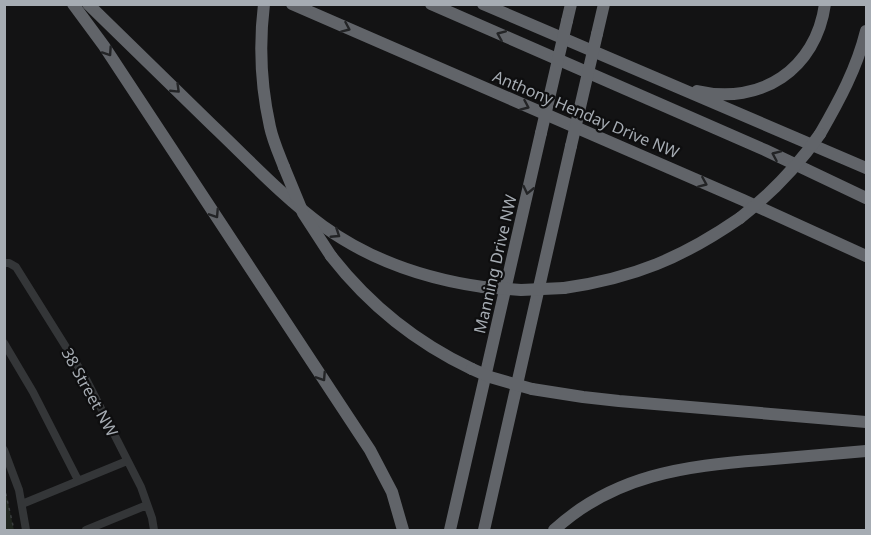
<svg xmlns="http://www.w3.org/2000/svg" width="871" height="535" font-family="'Noto Sans',sans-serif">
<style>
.green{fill:#20261f}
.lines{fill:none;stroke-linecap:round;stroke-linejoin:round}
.path{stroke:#3a3d3f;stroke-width:1.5;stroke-dasharray:3 4.5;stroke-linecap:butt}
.minor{stroke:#343638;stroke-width:8}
.highway{stroke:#616469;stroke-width:12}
.highway-bridge{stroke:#616469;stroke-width:12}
.oneway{stroke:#232426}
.labels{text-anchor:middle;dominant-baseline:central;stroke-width:4.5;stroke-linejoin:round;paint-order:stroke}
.street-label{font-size:16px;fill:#a6acb3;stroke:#0e0e0f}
</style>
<rect width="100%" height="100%" fill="#131314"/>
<path class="green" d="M4 488 5 489 14 530H5Z"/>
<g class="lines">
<path class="path" d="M4 486 14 530"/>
<path class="minor" d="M4 263H9L16 267 86 379 141 487 152 518 154 530
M4 343 33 392 78 480
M4 450 19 490 26 530
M22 504 127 461
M86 530 147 505"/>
<path class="highway" d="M73 4 104 46 370 450 392 492 403 530
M88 4C130 45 171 85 212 125 248 159 283 197 323 226 370 260 426 279 483 287
M264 4C259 45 261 87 270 127 273 141 279 154 284 167
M292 4 743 200 866 256
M431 4 765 150 866 198
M483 4 866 168
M567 21 571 4
M597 34 604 4
M697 91C761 106 816 69 825 4
M820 134C839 101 857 68 866 31
M331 256C370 306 415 342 472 369
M564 288C634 278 682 258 740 218
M532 389 583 397 619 401 866 422
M450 530 541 133
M484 530 571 146
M554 530C614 475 684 466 762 460 797 457 832 454 866 451"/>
<path class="highway-bridge" d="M541 133 567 21
M571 146 597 34
M284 167 303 213 331 256
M740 218C772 193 797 167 820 134
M483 287 521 290 564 288
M472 369 490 377 532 389"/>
</g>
<defs><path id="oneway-chevron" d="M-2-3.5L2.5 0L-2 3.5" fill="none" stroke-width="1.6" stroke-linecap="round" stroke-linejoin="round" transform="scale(1.5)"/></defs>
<g class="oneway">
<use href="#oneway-chevron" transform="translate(346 28) rotate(24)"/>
<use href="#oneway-chevron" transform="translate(501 35) rotate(-157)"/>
<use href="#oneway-chevron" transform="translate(108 52) rotate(56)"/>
<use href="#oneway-chevron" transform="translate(176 89) rotate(44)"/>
<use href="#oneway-chevron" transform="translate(525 106) rotate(24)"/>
<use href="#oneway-chevron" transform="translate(776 155) rotate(-156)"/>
<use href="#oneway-chevron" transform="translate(703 183) rotate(23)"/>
<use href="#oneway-chevron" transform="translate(528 190) rotate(103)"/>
<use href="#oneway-chevron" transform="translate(215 214) rotate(57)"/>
<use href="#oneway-chevron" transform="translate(336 234) rotate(33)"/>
<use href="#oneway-chevron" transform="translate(322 377) rotate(57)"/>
</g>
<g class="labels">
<g class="street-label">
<text transform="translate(586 114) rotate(23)">Anthony Henday Drive NW</text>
<text transform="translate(495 264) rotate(-77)">Manning Drive NW</text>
<text transform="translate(90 392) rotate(61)">38 Street NW</text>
</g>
</g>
<rect width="871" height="535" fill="none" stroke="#a6acb3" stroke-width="12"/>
</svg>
